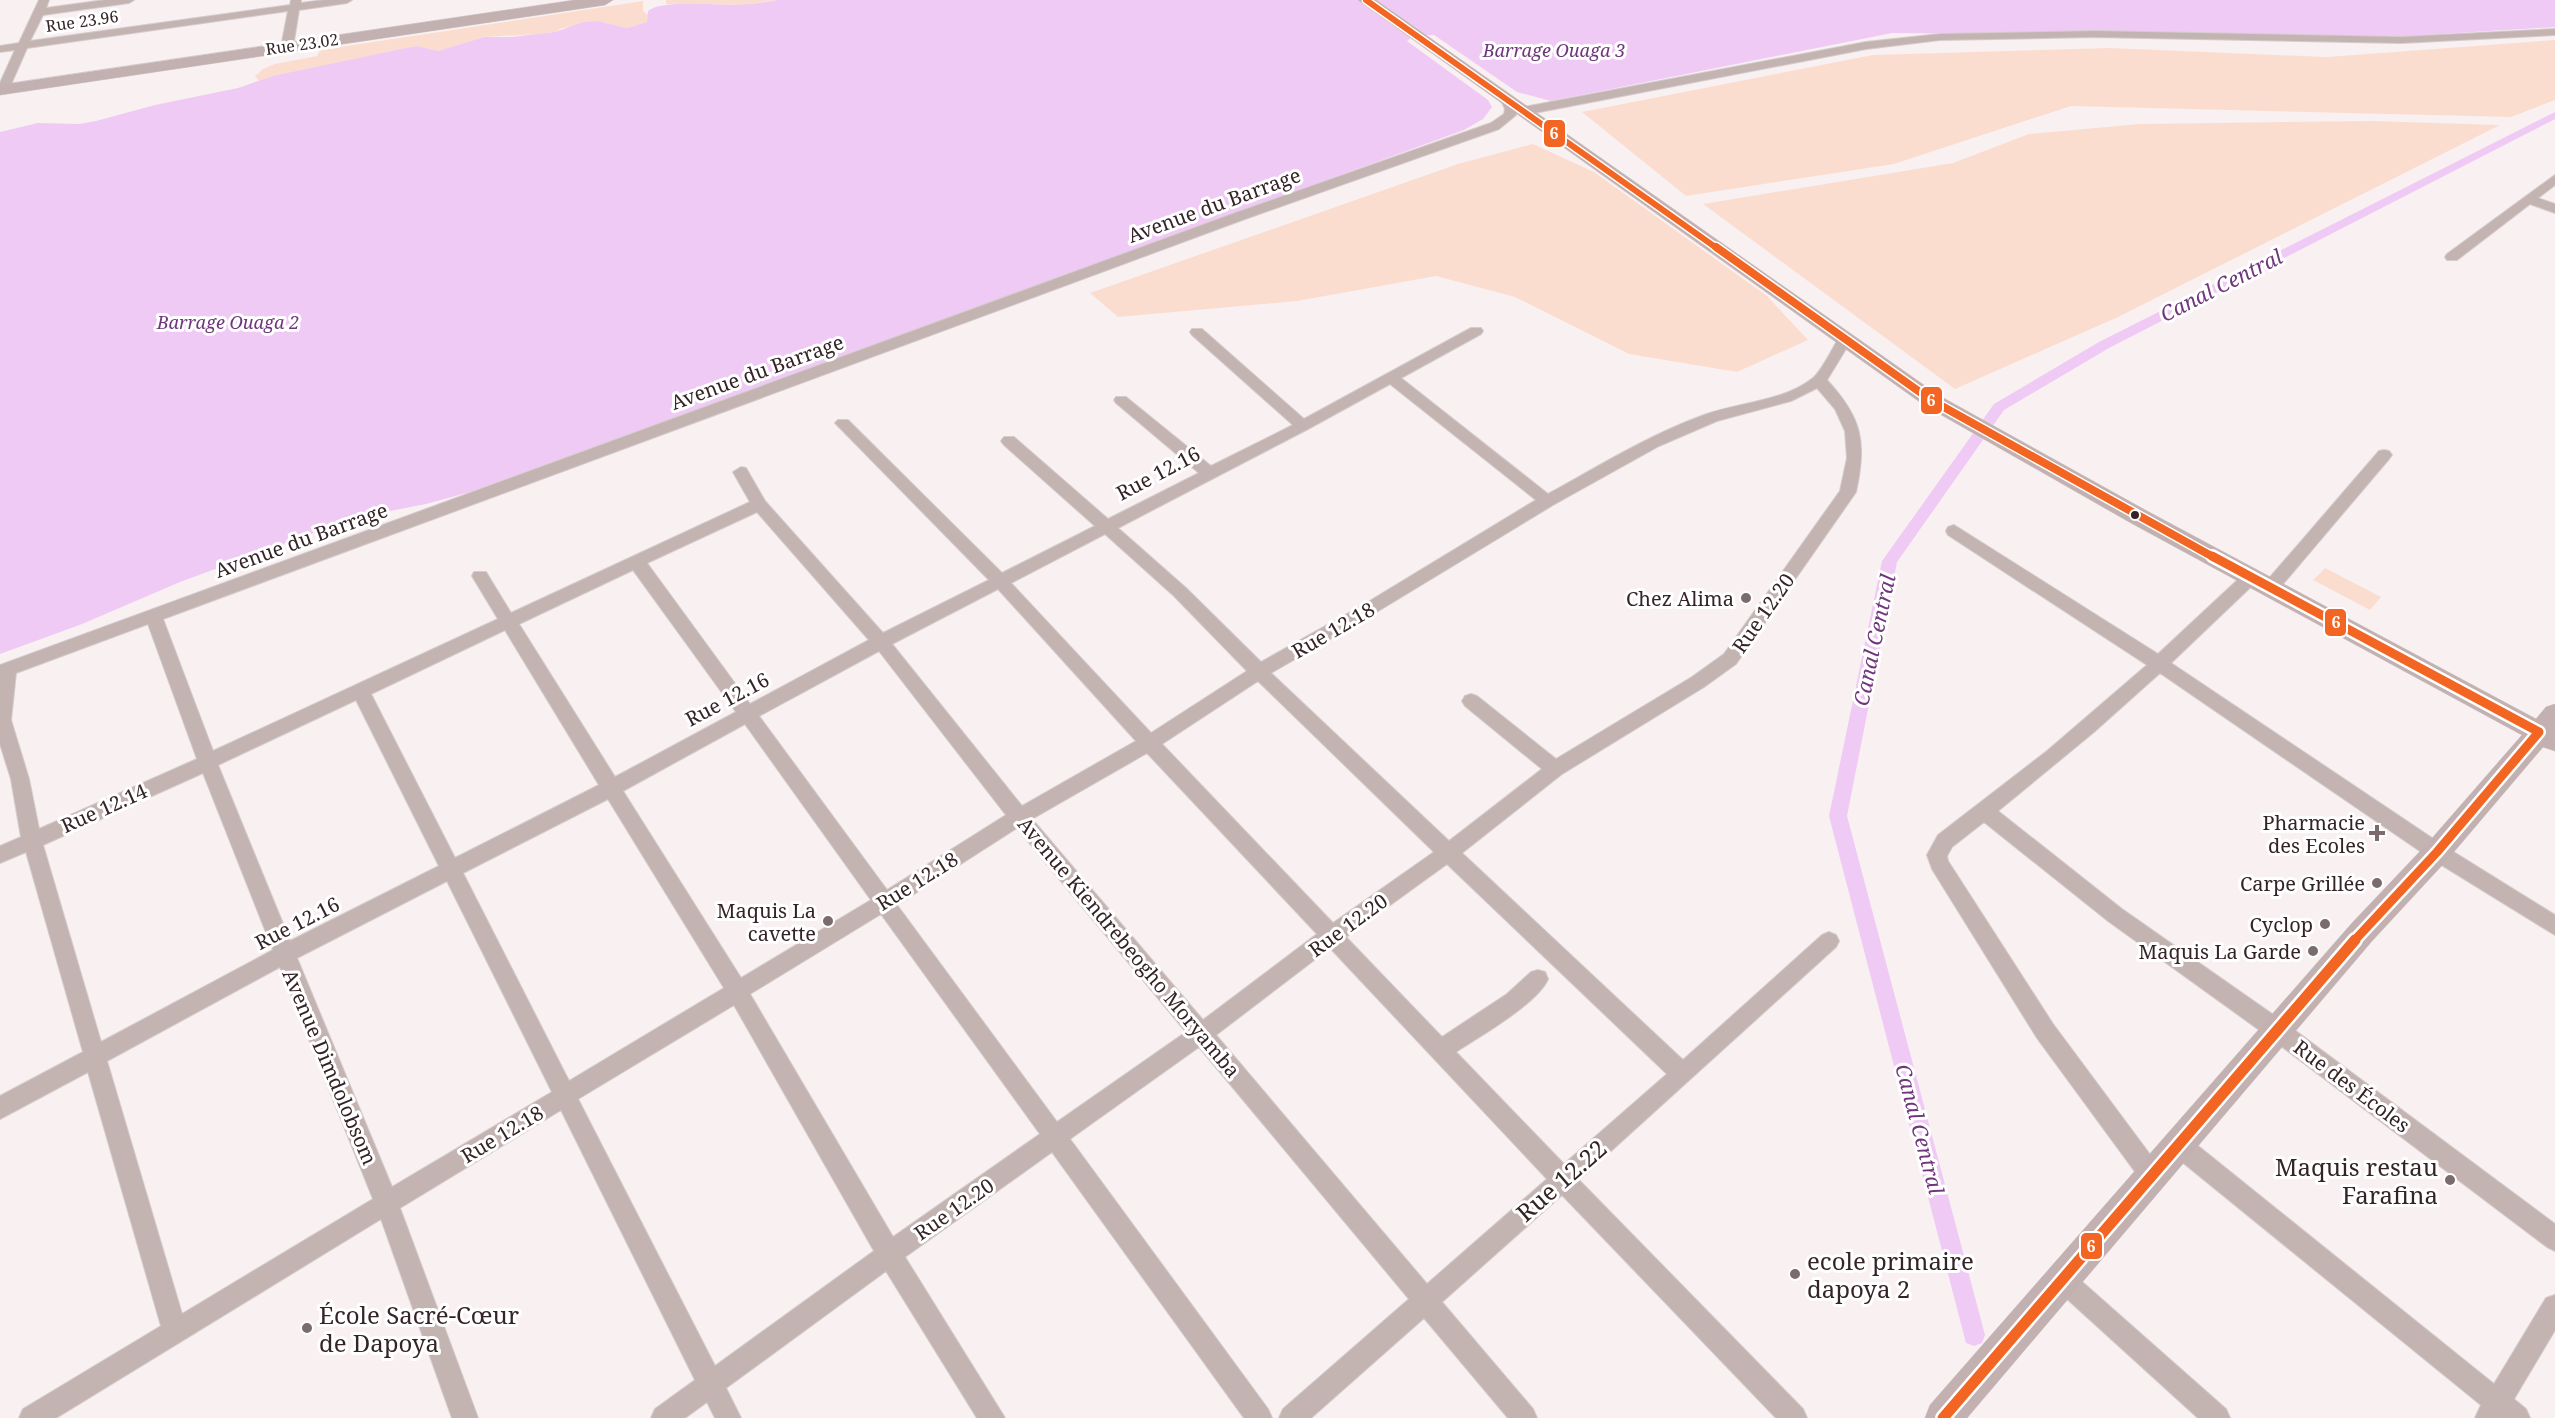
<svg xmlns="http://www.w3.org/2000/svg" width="2555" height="1418" font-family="'Noto Serif',serif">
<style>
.green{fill:#fbddd0}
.water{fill:#efcaf5}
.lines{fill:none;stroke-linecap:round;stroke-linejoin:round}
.canal{fill:#efcaf5;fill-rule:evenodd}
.street-casing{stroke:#d5ccce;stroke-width:2}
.secondary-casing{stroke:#d5ccce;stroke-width:1}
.street{fill:#c4b4b1;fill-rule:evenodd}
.secondary{fill:#c3b1b1;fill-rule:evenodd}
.bus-1-far3-casing{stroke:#fff;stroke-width:9}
.bus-1-far2-casing{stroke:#fff;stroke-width:11}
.bus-1-far1-casing{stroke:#fff;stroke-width:14}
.bus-1-casing{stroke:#fff;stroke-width:16}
.bus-1-far3{stroke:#f26522;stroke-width:6}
.bus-1-far2{stroke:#f26522;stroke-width:8}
.bus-1-far1{stroke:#f26522;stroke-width:9}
.bus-1{stroke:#f26522;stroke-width:11}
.bus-dot{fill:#342427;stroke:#fff;stroke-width:2}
.poi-dot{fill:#796b6e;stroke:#fff;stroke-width:2}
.labels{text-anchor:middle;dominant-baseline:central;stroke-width:6;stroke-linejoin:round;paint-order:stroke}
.far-street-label{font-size:16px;fill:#342427;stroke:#fff}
.far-water-label{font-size:18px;font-style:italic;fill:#70367d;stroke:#fff}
.street-label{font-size:20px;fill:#342427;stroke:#fff}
.poi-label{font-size:20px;fill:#342427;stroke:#fff;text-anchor:end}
.water-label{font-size:21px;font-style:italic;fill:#70367d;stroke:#fff}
.near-poi-label{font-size:24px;fill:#342427;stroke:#fff;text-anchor:start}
.near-street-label{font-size:24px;fill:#342427;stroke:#fff}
.line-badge{stroke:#fff;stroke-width:2}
.badge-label{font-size:16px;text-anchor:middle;font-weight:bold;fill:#fff}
</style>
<rect width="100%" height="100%" fill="#f9f0f2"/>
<path class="green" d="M666 0H777L745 5 666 4Z
M643 1V11L648 15 647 22 627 28 605 23 562 28 555 32 540 34 484 37 438 51 417 46 406 48 259 81 255 76 263 69 275 64 317 56 320 50Z
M2555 40V100L2511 117 2071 106 1894 164 1686 196 1582 112 1873 55 2110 48 2327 57Z
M2371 121 2500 125 2118 317 1955 389 1703 204 1953 163 2029 134 2140 124Z
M1533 144 1594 172 1767 296 1808 340 1737 372 1629 354 1515 297 1436 276 1297 301 1118 317 1090 293 1458 164Z
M2325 568 2381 597 2370 610 2313 580Z"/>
<path class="water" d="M777 0H1357L1411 38 1407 41 1488 100 1492 107 1483 119 1464 130 470 492 426 504 354 518 180 582 82 624 0 654V132L38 123 79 124 96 121 155 105 238 88 273 76 406 48 417 46 438 51 484 37H512L555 32 584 22 597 21 627 28 647 22 648 11C662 0 710 5 730 5 746 5 762 3 777 0Z
M1376 0H2555V27L2392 37 1892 33 1551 101 1517 92 1434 35H1426Z"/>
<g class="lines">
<path class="canal" d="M2555 112V119L2109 348 2004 410 1897 562 1847 816 1985 1335 1982 1343 1974 1346 1966 1343 1829 816 1882 561 1994 404 2099 342Z"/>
<defs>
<path id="street" d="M39 0H49L46 8 105 0H134L129 3 43 15 30 41 290 5 291 0H301V3L324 0H352L347 3 299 10 293 47 287 50 281 47 288 11 27 48 9 89 7 91 0 92V83L15 50 0 52V46L19 43Z
M2555 29V35L2401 43 2094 37 1940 40 1866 49 1524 115 1518 111 1524 107 1866 42 1940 34 2094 31 2401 37Z
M1506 95C1514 97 1517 107 1516 115L1499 129 1245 219 163 619 213 751 498 619 472 576 474 572H486L511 613 750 502 733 472 741 467 746 468 765 501 883 633 989 580 838 426 835 423 838 420H848L1002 573 1095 526 1004 445 1001 441 1004 437H1014L1108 519 1199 473 1116 403 1114 400 1116 397H1126L1211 466 1293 425 1192 335 1190 332 1192 329H1202L1304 419 1471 328H1481L1483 331 1481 334 1401 378 1548 494C1599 466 1649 435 1704 415 1739 402 1783 402 1813 378 1822 371 1833 347 1840 336H1850L1852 339 1827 380C1862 418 1867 442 1856 492L1736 664 1704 687 1562 774 1462 853 1683 1060 1822 935 1829 932 1836 935 1839 941 1836 947 1579 1180 1803 1409 1807 1418H1776L1562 1195 1442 1302 1533 1409 1537 1418H1508L1424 1318 1311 1418H1279L1283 1409 1409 1299 1199 1047 1070 1139 1268 1409 1272 1418H1244L1052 1152 905 1257 1005 1418H977L886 1271 726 1388 741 1418H715L707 1402 685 1418H651L655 1409 695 1380 561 1110 400 1208 478 1418H452L381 1219 56 1418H19L23 1409 161 1326 88 1072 0 1119V1096L83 1052 26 852 0 863V846L21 837 11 779 0 744V665L1235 213 1491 123 1504 114 1505 109 1500 98ZM1390 384 1536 500 1363 605 1261 662 1186 588 1118 528 1308 429ZM1817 388 1835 409 1845 431 1847 458 1840 491 1724 654 1692 677 1556 759 1477 696 1471 694 1465 696 1462 701 1465 706 1542 769 1449 841 1271 673 1375 613 1553 505 1659 446 1717 421 1791 401ZM757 512 869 640 750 704 647 563ZM1105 534 1174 596 1247 671 1151 733 1011 583ZM633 570 736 712 615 777 519 624ZM998 589 1136 741 1022 806 892 644ZM148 624 197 759 39 829 29 779 11 720 16 673ZM505 630 599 785 455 858 371 694ZM879 651 1006 815 887 890 759 716ZM1258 681 1434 852 1333 923 1162 744ZM356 700 439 866 290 941 218 765ZM745 724 871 900 741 978 623 791ZM1147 753 1317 934 1203 1020 1032 819ZM203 773 273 950 101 1042 43 845ZM608 799 724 988 569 1081 463 873ZM1017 828 1186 1032 1057 1122 897 905ZM1447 864 1667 1074 1564 1164 1456 1052C1480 1036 1537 1004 1548 979L1545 972 1538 970 1531 972 1507 994 1442 1037 1346 937ZM447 881 552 1092 392 1187 297 958ZM881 914 1040 1134 893 1237 750 994ZM1330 948 1547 1179 1427 1284 1216 1035ZM280 967 373 1199 182 1314 107 1061ZM734 1005 874 1251 715 1366 578 1099Z
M2555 175V185L2538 198 2555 204V213L2530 204 2457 260H2447L2445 257 2447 254Z
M2384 450 2389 451 2392 455 2389 459 2277 591H2265L2263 587 2265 583 2379 451Z
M1954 525 2158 654 2245 573H2257L2259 577 2257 581 2171 663 2444 846 2555 915V935L2430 858 2160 673 2094 732 1998 811 2122 909 2285 1023 2555 1224V1251L2547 1247 2269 1037 2108 921 1984 822 1952 847 1947 856 1948 861 2053 1024 2160 1168 2163 1176 2160 1184 2152 1187 2144 1184 2037 1038 1932 869 1927 855 1938 835 2047 751 2147 665 1948 535 1946 531 1948 527Z
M2179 1134 2187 1137 2494 1384 2546 1298 2555 1295V1330L2514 1399 2526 1409 2530 1418H2475L2481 1405 2171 1153 2168 1145 2171 1137Z
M2063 1268 2071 1272 2226 1409 2230 1418H2198L2055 1288 2051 1280 2055 1272Z"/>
<path id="secondary" d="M575 0H613L605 5 0 95V85Z
M1358 0H1376L1938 395 2147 511 2536 719 2546 707 2555 704V751L2543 747 2447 860 2372 941 1967 1418H1925L1930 1405 2352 923 2427 844 2522 735 2131 523 1924 405Z"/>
</defs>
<use href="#street" class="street-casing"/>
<use href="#secondary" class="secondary-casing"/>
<use href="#street" class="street"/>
<use href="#secondary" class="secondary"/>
<defs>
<path id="bus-1-far3" d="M1366 0 1718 249"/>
<path id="bus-1-far2" d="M1716 247 1931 400 2215 558"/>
<path id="bus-1-far1" d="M2212 556 2539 732
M2354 941 2437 852 2539 732"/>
<path id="bus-1" d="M1943 1418 2355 940"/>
</defs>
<use href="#bus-1-far3" class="bus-1-far3-casing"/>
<use href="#bus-1-far2" class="bus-1-far2-casing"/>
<use href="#bus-1-far1" class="bus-1-far1-casing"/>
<use href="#bus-1" class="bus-1-casing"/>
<use href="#bus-1-far3" class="bus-1-far3"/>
<use href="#bus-1-far2" class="bus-1-far2"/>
<use href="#bus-1-far1" class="bus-1-far1"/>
<use href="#bus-1" class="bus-1"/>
</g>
<circle class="bus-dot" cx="2135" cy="515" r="5"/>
<g class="poi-dot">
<circle cx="1746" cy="598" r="6"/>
<path d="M2374 824h6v6h6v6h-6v6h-6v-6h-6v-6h6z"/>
<circle cx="2377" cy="883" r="6"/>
<circle cx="828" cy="921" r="6"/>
<circle cx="2325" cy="924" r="6"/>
<circle cx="2313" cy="951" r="6"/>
<circle cx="2450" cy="1180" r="6"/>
<circle cx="1795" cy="1274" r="6"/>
<circle cx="307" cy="1328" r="6"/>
</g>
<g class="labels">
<g class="far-street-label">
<text transform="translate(82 21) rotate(-8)">Rue 23.96</text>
<text transform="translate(302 44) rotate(-8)">Rue 23.02</text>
</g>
<g class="far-water-label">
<text x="1554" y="50">Barrage Ouaga 3</text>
<text x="228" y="322">Barrage Ouaga 2</text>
</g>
<g class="street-label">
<text transform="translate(1214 205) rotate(-20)">Avenue du Barrage</text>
<text transform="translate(757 372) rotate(-20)">Avenue du Barrage</text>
<text transform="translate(1158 473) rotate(-28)">Rue 12.16</text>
<text transform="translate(301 540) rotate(-20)">Avenue du Barrage</text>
<text transform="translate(1763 613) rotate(-55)">Rue 12.20</text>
<text transform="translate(1333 630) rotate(-30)">Rue 12.18</text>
<text transform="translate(727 699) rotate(-28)">Rue 12.16</text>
<text transform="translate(104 808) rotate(-24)">Rue 12.14</text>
<text transform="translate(917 881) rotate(-32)">Rue 12.18</text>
<text transform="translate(297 923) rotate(-27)">Rue 12.16</text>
<text transform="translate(1348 925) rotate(-36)">Rue 12.20</text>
<text transform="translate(1129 947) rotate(50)">Avenue Kiendrebeogho Moryamba</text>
<text transform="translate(330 1067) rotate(67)">Avenue Dimdolobsom</text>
<text transform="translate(2352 1086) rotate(37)">Rue des Écoles</text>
<text transform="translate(502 1134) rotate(-31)">Rue 12.18</text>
<text transform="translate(954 1209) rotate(-35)">Rue 12.20</text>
</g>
<g class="poi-label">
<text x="1734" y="598">Chez Alima</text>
<text x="2365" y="822">Pharmacie<tspan x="2365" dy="23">des Ecoles</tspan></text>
<text x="2365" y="883">Carpe Grillée</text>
<text x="816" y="910">Maquis La<tspan x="816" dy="23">cavette</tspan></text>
<text x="2313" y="924">Cyclop</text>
<text x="2301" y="951">Maquis La Garde</text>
</g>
<g class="water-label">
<text transform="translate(2221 285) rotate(-27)">Canal Central</text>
<text transform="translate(1874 640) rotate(-78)">Canal Central</text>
<text transform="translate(1920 1129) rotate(75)">Canal Central</text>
</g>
<g class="near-poi-label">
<text x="2438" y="1166" text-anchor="end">Maquis restau<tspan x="2438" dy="28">Farafina</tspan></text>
<text x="1807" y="1260">ecole primaire<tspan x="1807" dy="28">dapoya 2</tspan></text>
<text x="319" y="1314">École Sacré-Cœur<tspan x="319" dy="28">de Dapoya</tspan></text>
</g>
<g class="near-street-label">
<text transform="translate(1561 1180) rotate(-41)">Rue 12.22</text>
</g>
</g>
<g class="line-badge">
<rect x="1543" y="119" width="23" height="29" rx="6" fill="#f26522"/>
<rect x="1920" y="386" width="23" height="29" rx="6" fill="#f26522"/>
<rect x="2324" y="608" width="23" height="29" rx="6" fill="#f26522"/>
<rect x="2080" y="1232" width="23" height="28" rx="6" fill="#f26522"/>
</g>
<g class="badge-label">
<text x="1554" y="139">6</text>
<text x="1931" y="406">6</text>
<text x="2336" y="628">6</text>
<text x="2091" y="1252">6</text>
</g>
</svg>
